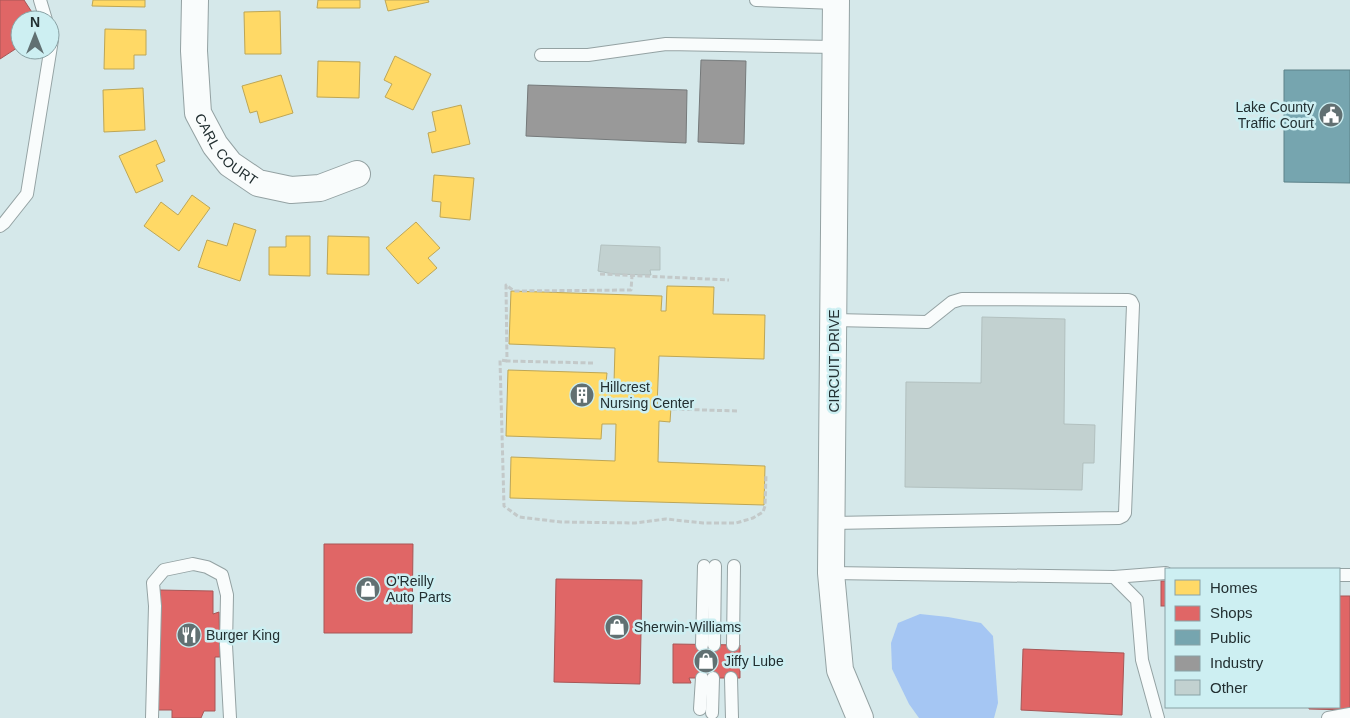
<svg xmlns="http://www.w3.org/2000/svg" width="1350" height="718" font-family="Arial,sans-serif">
<style>
.water{fill:#a5c6f3}
.homes{fill:#ffd966;stroke:#bda656}
.shops{fill:#e06666;stroke:#a75656}
.public{fill:#76a5af;stroke:#5d8289}
.industry{fill:#999;stroke:#75797a}
.building{fill:#c2d1d0;stroke:#b2c0bf}
.lines{fill:none;stroke-linecap:round;stroke-linejoin:round}
.lane-casing{stroke:#94a2a3;stroke-width:14}
.street-casing{stroke:#94a2a3;stroke-width:28}
.path{stroke:#c3c9c9;stroke-width:3;stroke-dasharray:5 2.5;stroke-linecap:butt}
.lane{stroke:#f9fcfc;stroke-width:12}
.street{stroke:#f9fcfc;stroke-width:26}
.labels{text-anchor:middle;dominant-baseline:central;stroke-width:5;stroke-linejoin:round;paint-order:stroke}
.poi-label{font-size:14px;fill:#222f31;stroke:#cdeff2;text-anchor:start}
.street-label{font-size:14px;fill:#222f31;stroke:#cdeff2}
</style>
<rect width="100%" height="100%" fill="#d5e8ea"/>
<!-- water -->
<polygon class="water" points="920,614 948,617 981,623 993,636 998,703 994,718 919,718 909,704 892,669 891,643 898,623"/>
<!-- homes -->
<g class="homes">
<polygon points="93,0 145,0 145,7 92,6"/>
<polygon points="318,0 360,0 360,8 317,8"/>
<polygon points="385,0 428,0 429,2 388,11"/>
<polygon points="280,11 281,54 245,54 244,12"/>
<polygon points="105,29 146,30 146,55 134,55 134,69 104,69"/>
<polygon points="395,56 431,74 413,110 385,97 392,84 384,80"/>
<polygon points="318,61 360,62 359,98 317,97"/>
<polygon points="281,75 293,113 260,123 257,111 250,113 242,86"/>
<polygon points="143,88 145,130 104,132 103,90"/>
<polygon points="461,105 470,144 432,153 428,133 436,131 432,112"/>
<polygon points="156,140 165,161 156,165 163,181 136,193 119,156"/>
<polygon points="434,175 474,178 470,220 440,217 441,202 432,201"/>
<polygon points="192,195 210,208 179,251 144,226 161,202 178,215"/>
<polygon points="416,222 440,248 428,258 437,268 418,284 386,248"/>
<polygon points="234,223 256,230 240,281 198,267 207,240 227,246"/>
<polygon points="286,236 310,236 310,276 269,275 269,247 286,247"/>
<polygon points="328,236 369,237 369,275 327,274"/>
<polygon points="667,286 714,287 713,314 765,315 764,359 659,356 657,407 671,407 670,422 659,421 658,462 765,466 764,505 510,498 511,457 615,461 616,424 602,424 601,439 506,436 508,370 607,373 606,383 614,383 615,348 509,344 511,291 662,296 661,311 666,311"/>
</g>
<!-- shops -->
<g class="shops">
<polygon points="0,0 24,0 37,20 20,20 20,46 0,59"/>
<polygon points="324,544 413,544 412,633 324,633"/>
<polygon points="556,579 642,580 640,684 554,682"/>
<rect x="1161" y="581" width="5" height="25"/>
<polygon points="159,590 213,591 213,614 219,612 220,657 215,657 215,711 204,711 201,718 172,718 172,710 158,710"/>
<polygon points="1339,596 1350,596 1350,710 1309,709 1309,707 1339,707"/>
<polygon points="673,644 740,645 740,678 689,678 691,683 673,683"/>
<polygon points="1023,649 1124,653 1122,715 1021,710"/>
</g>
<!-- public -->
<polygon class="public" points="1284,70 1350,70 1350,183 1284,182"/>
<!-- industry -->
<g class="industry">
<polygon points="701,60 746,61 744,144 698,142"/>
<polygon points="528,85 687,90 686,143 526,136"/>
</g>
<!-- building -->
<g class="building">
<polygon points="601,245 660,247 660,270 650,270 651,275 613,274 598,271"/>
<polygon points="982,317 1065,319 1064,424 1095,425 1094,463 1083,463 1082,490 905,487 906,382 981,383"/>
</g>
<g class="lines">
<defs>
<g id="lane">
<polyline points="40,0 46,20"/>
<polyline points="756,0 836,3"/>
<polyline points="541,55 588,55 666,44 835,47"/>
<polyline points="0,226 4,223 27,194 52,40 50,34"/>
<polyline points="832,523 1119,518 1123,516 1125,513 1133,305 1131,301 1128,300 962,299 952,302 927,322 834,320"/>
<polyline points="831,573 1114,577 1137,600 1142,660 1158,718"/>
<polyline points="1339,575 1350,575"/>
<polyline points="1114,577 1166,573"/>
<polyline points="702,645 704,566"/>
<polyline points="714,645 715,566"/>
<polyline points="733,645 734,566"/>
<polyline points="731,678 732,718"/>
<polyline points="700,709 702,678"/>
<polyline points="712,713 713,678"/>
<polyline points="152,718 155,606 153,583 164,570 193,564 207,567 222,575 227,595 226,645 230,718"/>
<polyline points="1328,718 1350,714"/>
</g>
<g id="street">
<path id="s1" d="M195,0L194,51L198,113L215,145L230,164L258,183L291,190L320,188L357,174"/>
<polyline points="836,0 831,573 840,670 860,718"/>
</g>
</defs>
<!-- lane casing -->
<use href="#lane" class="lane-casing"/>
<!-- street casing -->
<use href="#street" class="street-casing"/>
<!-- path -->
<g class="path">
<polyline points="600,274 729,280"/>
<polyline points="507,361 500,360 504,506 519,517 561,522 635,523 666,519 703,523 736,523 753,518 763,512 765,506 766,475"/>
<polyline points="593,363 507,361 506,285 514,291 631,290 632,276"/>
<polyline points="672,409 737,411"/>
</g>
<!-- lane -->
<use href="#lane" class="lane"/>
<!-- street -->
<use href="#street" class="street"/>
</g>
<!-- icons -->
<defs>
<symbol id="civic-disc" viewBox="-11 -11 22 22"><circle r="9.5" fill="#617072" stroke="#cdeff2"/><path d="M-.6-6.5H3V-4.5H.6V-3L4-1V1h2V6H-6V1h2V-1L-.6-3ZM-1.2 2.5V6h2.4V2.5Z" fill="#fff"/></symbol>
<symbol id="building-disc" viewBox="-11 -11 22 22"><circle r="9.5" fill="#617072" stroke="#cdeff2"/><path d="M-4-6H4V6H1V3H-1V6H-4ZM-2.5-4.3h1.7v1.8h-1.7ZM.8-4.3h1.7v1.8H.8ZM-2.5-1h1.7V.8h-1.7ZM.8-1h1.7V.8H.8Z" fill="#fff"/></symbol>
<symbol id="shop-disc" viewBox="-11 -11 22 22"><circle r="9.5" fill="#617072" stroke="#cdeff2"/><path d="M-5-2.5h2.3a2.7 3.5 0 0 1 5.4 0H5L5.5 6h-11ZM-1.5-2.5h3a1.5 2.3 0 0 0-3 0Z" fill="#fff"/></symbol>
<symbol id="restaurant-disc" viewBox="-11 -11 22 22"><circle r="9.5" fill="#617072" stroke="#cdeff2"/><path d="M-5-6h1v4h1v-4h1v4h1v-4h1v5L-1.5 .5V6h-2V.5L-5-1ZM5-6V6H3V1.5H1.5Q1.5-4 5-6Z" fill="#fff"/></symbol>
</defs>
<g fill-rule="evenodd">
<use href="#civic-disc" x="1317" y="101" width="28" height="28"/>
<use href="#building-disc" x="568" y="381" width="28" height="28"/>
<use href="#shop-disc" x="354" y="575" width="28" height="28"/>
<use href="#shop-disc" x="603" y="613" width="28" height="28"/>
<use href="#restaurant-disc" x="175" y="621" width="28" height="28"/>
<use href="#shop-disc" x="692" y="647" width="28" height="28"/>
</g>
<g class="labels">
<!-- poi labels -->
<g class="poi-label">
<text x="1314" y="107" text-anchor="end">Lake County<tspan x="1314" dy="16">Traffic Court</tspan></text>
<text x="600" y="387">Hillcrest<tspan x="600" dy="16">Nursing Center</tspan></text>
<text x="386" y="581">O'Reilly<tspan x="386" dy="16">Auto Parts</tspan></text>
<text x="634" y="627">Sherwin-Williams</text>
<text x="206" y="635">Burger King</text>
<text x="724" y="661">Jiffy Lube</text>
</g>
<!-- street labels -->
<g class="street-label">
<text stroke="none"><textPath href="#s1" startOffset="160">CARL COURT</textPath></text>
<text transform="translate(834 361) rotate(-90)">CIRCUIT DRIVE</text>
</g>
</g>
<!-- legend -->
<rect x="1165" y="568" width="175" height="140" fill="#cdeff2" stroke="#89a2a5"/>
<rect x="1175" y="580" width="25" height="15" fill="#ffd966" stroke="#89a2a5"/>
<text x="1210" y="593" font-size="15" fill="#222f31">Homes</text>
<rect x="1175" y="606" width="25" height="15" fill="#e06666" stroke="#89a2a5"/>
<text x="1210" y="618" font-size="15" fill="#222f31">Shops</text>
<rect x="1175" y="630" width="25" height="15" fill="#76a5af" stroke="#89a2a5"/>
<text x="1210" y="643" font-size="15" fill="#222f31">Public</text>
<rect x="1175" y="656" width="25" height="15" fill="#999999" stroke="#89a2a5"/>
<text x="1210" y="668" font-size="15" fill="#222f31">Industry</text>
<rect x="1175" y="680" width="25" height="15" fill="#c2d1d0" stroke="#89a2a5"/>
<text x="1210" y="693" font-size="15" fill="#222f31">Other</text>
<!-- north arrow -->
<g transform="translate(35 35)"><circle r="24" fill="#cdeff2" stroke="#89a2a5"/>
<path d="M0-4L9 19L0 12L-9 19Z" fill="#617072"/>
<text y="-8" font-size="14" font-weight="bold" text-anchor="middle" fill="#222f31">N</text>
</g>
</svg>
